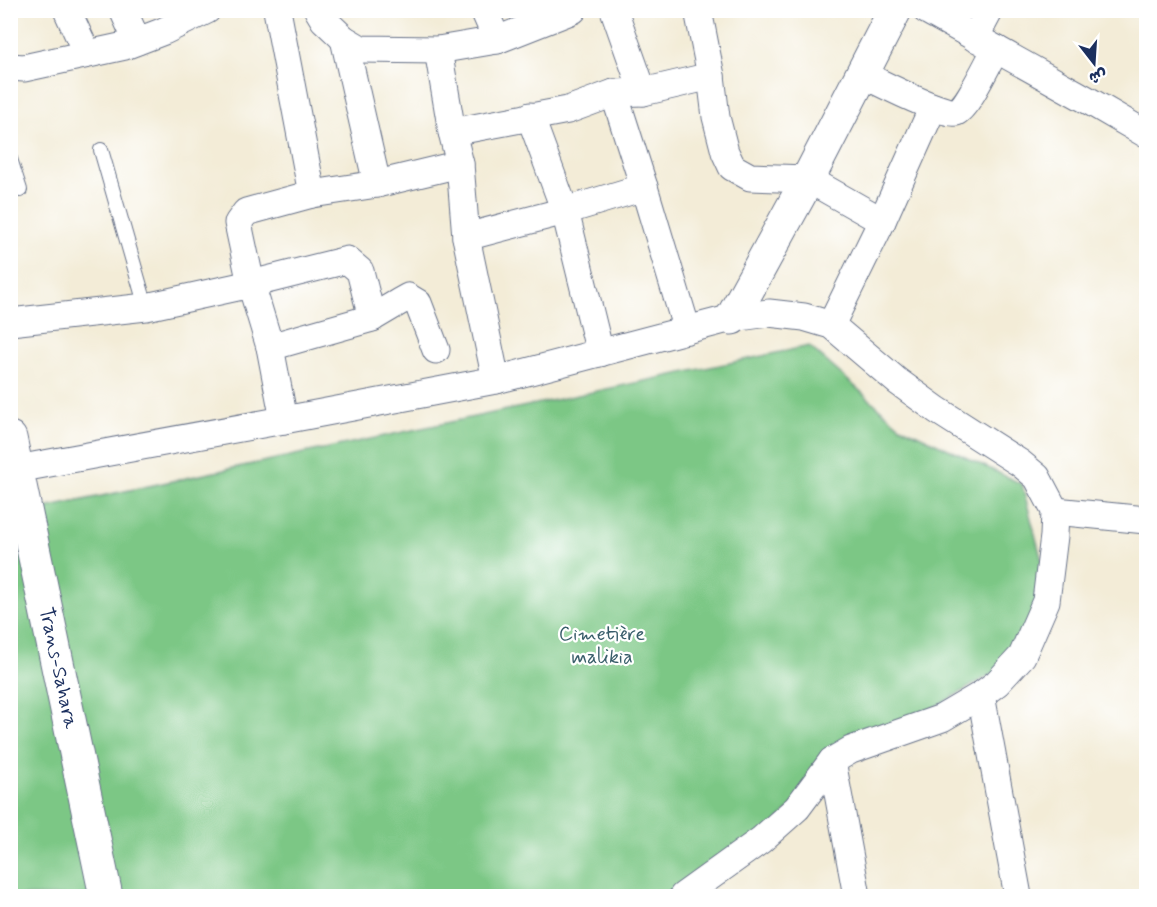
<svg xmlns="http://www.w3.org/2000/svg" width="1157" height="907" font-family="Mynerve,'Playpen Sans Arabic',sans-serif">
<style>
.green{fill:#7cc785;stroke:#4c7b72;stroke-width:1.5}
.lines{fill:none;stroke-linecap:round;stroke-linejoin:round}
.lane-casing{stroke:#677188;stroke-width:16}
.street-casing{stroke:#677188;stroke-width:29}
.secondary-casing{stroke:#677188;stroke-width:35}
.primary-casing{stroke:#677188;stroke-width:35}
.lane{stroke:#fff;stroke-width:14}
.street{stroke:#fff;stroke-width:27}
.secondary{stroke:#fff;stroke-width:33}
.primary{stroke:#fff;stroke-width:33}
.labels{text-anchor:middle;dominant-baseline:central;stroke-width:4.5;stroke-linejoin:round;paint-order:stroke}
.park-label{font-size:20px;fill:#385d6a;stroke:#fff}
.street-label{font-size:20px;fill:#1b2f5e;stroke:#fff}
</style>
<rect width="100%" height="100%" fill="#fff"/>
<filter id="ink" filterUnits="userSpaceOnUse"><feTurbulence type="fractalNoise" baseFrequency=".0167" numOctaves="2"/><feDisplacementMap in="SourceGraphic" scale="12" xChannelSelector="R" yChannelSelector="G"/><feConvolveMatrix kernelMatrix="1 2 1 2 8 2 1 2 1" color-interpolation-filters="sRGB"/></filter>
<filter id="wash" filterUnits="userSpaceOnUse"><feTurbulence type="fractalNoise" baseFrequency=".008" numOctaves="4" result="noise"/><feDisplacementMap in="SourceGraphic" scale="24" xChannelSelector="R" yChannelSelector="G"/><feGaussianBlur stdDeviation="1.35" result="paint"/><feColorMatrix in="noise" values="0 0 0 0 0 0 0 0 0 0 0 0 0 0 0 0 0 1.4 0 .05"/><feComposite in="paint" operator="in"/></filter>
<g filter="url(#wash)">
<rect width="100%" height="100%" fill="#f3ecd7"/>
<!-- green -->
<polygon class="green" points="809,346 900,426 1022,484 1042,561 1032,651 833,766 701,896 11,896 10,442 26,512"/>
</g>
<g filter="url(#ink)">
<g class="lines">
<defs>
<g id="lane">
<polyline points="101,150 146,307"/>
<polyline points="10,159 20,190"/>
</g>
<g id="street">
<polyline points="67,10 87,54"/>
<polyline points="123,10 137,41"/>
<polyline points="277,10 312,194"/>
<polyline points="318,10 324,20 344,39 361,49 438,50 497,40 573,10"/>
<polyline points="484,10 497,40"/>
<polyline points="614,10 643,92"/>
<polyline points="698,10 711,76 716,117 725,152 732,167 750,177 808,179 882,221"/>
<polyline points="926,10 1091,102 1146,134"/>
<polyline points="975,38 990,10"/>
<polyline points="344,39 377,184"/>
<polyline points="438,50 452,132 460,164 466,237 496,380"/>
<polyline points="10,67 24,68 125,46 164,31 207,10"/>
<path d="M862,74C876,81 945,116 956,112C967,108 989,61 996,49"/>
<polyline points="614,93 644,187 687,330"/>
<polyline points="530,116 565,211 600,353"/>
<polyline points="452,132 568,110 614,93 643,92 711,76"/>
<polyline points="466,237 565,211 644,187"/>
<polyline points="10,322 146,307 251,284 347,260 360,271 372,318"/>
<polyline points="831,325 882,221 933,107"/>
<polyline points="270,347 372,318 399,302 408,297 418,303 436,350"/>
<polyline points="284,420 270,347 251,284 238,223 246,212 312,194 377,184 460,164"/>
<polyline points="17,469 284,420 496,380 732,318 769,313 804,317 831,325 897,381 937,410 1020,463 1037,477 1055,511 1054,536 1046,601 1022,656 997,683 981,695 942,718 851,750 832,761 797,808 761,840 683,896"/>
<polyline points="1055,511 1146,520"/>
<polyline points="981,695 1018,896"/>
<polyline points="832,761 857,896"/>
</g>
<polyline id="secondary" points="732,318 808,179 895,10"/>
<polyline id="primary" points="10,438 106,896"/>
</defs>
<!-- lane casing -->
<use href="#lane" class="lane-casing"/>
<!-- street casing -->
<use href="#street" class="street-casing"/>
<!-- secondary casing -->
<use href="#secondary" class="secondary-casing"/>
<!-- primary casing -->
<use href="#primary" class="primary-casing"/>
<!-- lane -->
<use href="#lane" class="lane"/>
<!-- street -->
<use href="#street" class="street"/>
<!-- secondary -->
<use href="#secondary" class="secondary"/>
<!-- primary -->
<use href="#primary" class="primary"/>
</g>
</g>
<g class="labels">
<!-- park labels -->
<g class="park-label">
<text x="602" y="634">Cimetière<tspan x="602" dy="23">malikia</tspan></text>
</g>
<!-- street labels -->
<g class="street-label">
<text transform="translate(58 668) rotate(78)">Trans-Sahara</text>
</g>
</g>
<!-- margin -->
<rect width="1157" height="907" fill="none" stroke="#fff" stroke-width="36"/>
<!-- north arrow -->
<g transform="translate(1094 63) rotate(163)" stroke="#ffffff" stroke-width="4.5" paint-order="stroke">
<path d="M0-4.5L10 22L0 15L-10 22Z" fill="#1b2f5e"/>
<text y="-9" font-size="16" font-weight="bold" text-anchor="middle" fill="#1b2f5e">ش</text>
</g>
</svg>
